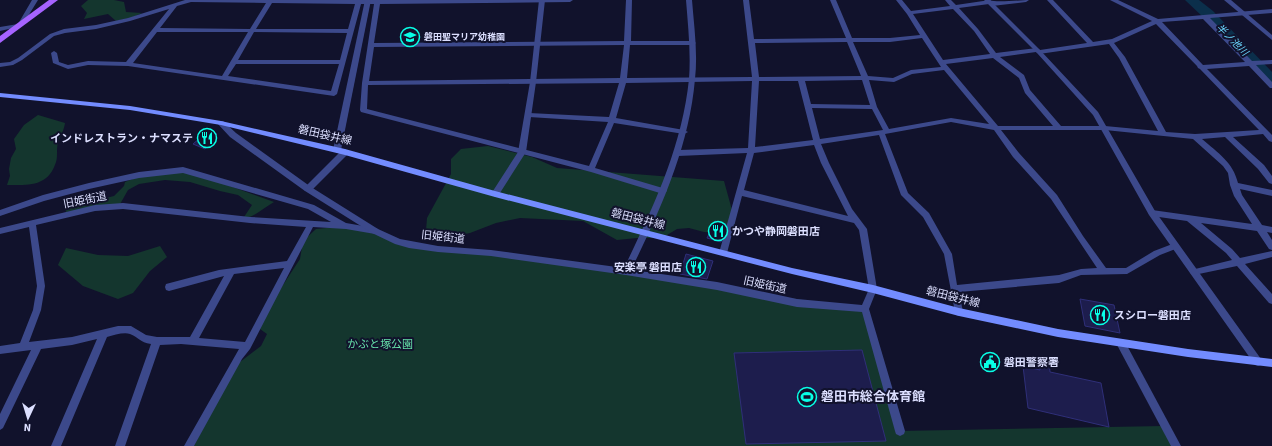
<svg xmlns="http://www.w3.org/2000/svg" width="1272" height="446" font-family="'Source Sans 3','Noto Sans JP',sans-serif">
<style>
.green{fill:#14362e}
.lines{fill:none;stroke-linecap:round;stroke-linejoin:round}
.river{fill:#0b2f4b;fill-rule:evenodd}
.building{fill:#1d1d4d;stroke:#2f2f79}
.minor{fill:#3c498b;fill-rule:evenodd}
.tertiary{fill:#3c498b;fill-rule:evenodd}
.secondary{fill:#738cff;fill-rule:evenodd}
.primary{fill:#a663ff;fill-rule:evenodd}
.labels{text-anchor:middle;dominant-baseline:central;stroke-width:4;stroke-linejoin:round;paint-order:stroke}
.far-poi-label{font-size:9px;font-weight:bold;fill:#dcdfff;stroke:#11122c;text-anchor:start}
.far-water-label{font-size:10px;font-style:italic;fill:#6ad8ff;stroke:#11122c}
.street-label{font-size:11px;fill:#dcdfff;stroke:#11122c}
.poi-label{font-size:11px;font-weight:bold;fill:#dcdfff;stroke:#11122c;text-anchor:start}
.park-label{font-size:11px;fill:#66e1aa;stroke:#11122c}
.near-poi-label{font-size:13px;font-weight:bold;fill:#dcdfff;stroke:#11122c;text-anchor:start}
</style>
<rect width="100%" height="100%" fill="#11122c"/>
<!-- green -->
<g class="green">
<polygon points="88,0 114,0 124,2 126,12 142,13 133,17 116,21 108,14 84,19 87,13 81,6"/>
<path d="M38,115L65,123C64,131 60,136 58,143C56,149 58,156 56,162C48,187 29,185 7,185L10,176L9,169L11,158L16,149L14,139L24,125Z"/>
<polygon points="488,146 532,157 557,168 724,181 735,221 734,234 704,232 689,228 677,229 662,238 637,238 617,240 583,221 520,218 496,223 470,233 441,239 426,231 427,218 451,174 451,159 461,149"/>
<path d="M179,171L194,173L274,202C262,209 256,216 242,220L252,205L238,195L220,191L190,182L165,180L139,184L128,190L119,206L66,212L65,208L114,196L124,186L125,182L146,174Z"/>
<polygon points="346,226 393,239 403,244 600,268 727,289 865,309 900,431 1163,426 1174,446 194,446 236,365 261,346 267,334 260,329 264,314 300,259 303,241 316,229"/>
<polygon points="160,246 167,257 150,271 133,293 118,299 83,286 58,265 66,248 98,255 128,256"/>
</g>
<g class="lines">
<!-- river -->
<polygon class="river" points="1185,0 1199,0 1213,11 1272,72 1272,85 1267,83 1203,17"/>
</g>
<!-- building -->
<g class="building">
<polygon points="208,131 217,134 209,141 213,142 205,149 193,144"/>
<polygon points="715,221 726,224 721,242 707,238"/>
<polygon points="686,254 713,261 707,279 680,274"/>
<polygon points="1080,299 1114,305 1120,333 1085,326"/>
<polygon points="862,350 886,441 746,444 734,353"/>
<polygon points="1039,358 1049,360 1050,372 1101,383 1109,427 1028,408 1023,366 1040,370"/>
</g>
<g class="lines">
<!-- minor -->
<g class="minor">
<polygon points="32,0 38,0 22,26 0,31 0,27 18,24"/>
<path d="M185,0H573L570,2L380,4L374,43L624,41L626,0H632L631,41H693L696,43L693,45H630L627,78L752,77L743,0H749L754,39L846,38L830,0H836L852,38H890L920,35L907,14L896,0H902L911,11L950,6L945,0H951L956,5L990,0C995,3 1020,0 1029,0L1026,2L992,6L989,4L959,8L978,29L996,53L1037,48L1040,50L1087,43L1047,0H1053L1093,42L1112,39L1152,21L1110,0H1118L1158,19L1272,9V13L1210,18L1252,61L1272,60V64L1256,65L1272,82V88H1270L1249,66L1207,69L1272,135V142L1269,141L1263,134L1233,137L1264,165L1272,176V184L1269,183L1258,169L1225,137L1202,139C1218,153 1233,162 1238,183L1272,190V196L1240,189L1242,195L1262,225L1272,227V233L1267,232L1272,240V250L1269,249L1257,231L1201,223L1232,249L1240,258L1272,251V257L1245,264L1272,294V304L1269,303L1237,266L1194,275L1191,274L1190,272L1191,270L1232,260L1226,253L1187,221L1152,216L1148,213L1152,210L1252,224L1234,196L1230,185L1228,173L1223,166L1193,139L1105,130H1001L1019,153L1057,195L1083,236L1106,268H1126L1154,251L1175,243L1178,244L1179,246L1178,248L1160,255L1127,274L1081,275L1059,283L959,292L963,312L962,315L959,316L956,315L955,312L944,254L923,217L901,195L879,135L821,144L829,163L852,209L867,229L877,289L869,309L905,431L904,434L900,436L896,434L895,431L862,312L797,307L717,290L626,275L623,274L622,272L623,270L626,269L717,282L797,299L862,305L869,289L859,230L854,223L742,196L727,253L726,255H720L719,253L747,153L678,156L674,153L678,150L748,148L752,81L626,83L616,118L684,130L688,132L684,134L614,123L595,168L666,189L667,191L663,194L591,172L361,112L360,110L362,83L374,4H361L337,94L334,96L128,66L88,65L68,69L53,63L51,53L54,51L57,53L59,62L68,65L88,61L126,62L169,9L130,21L96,29L65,33L54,36L22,60L13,65L0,67V63L10,62L18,58L50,34L64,29L96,25L128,18ZM191,2L266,3L250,29L160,28L177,6ZM272,3L355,4L348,29H256ZM953,9L974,31L990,54L943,60L913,14ZM1203,19L1245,62L1203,65L1162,22ZM1156,24L1197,66L1198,68L1200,69L1259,130L1195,134L1166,132L1125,57L1114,43ZM157,32H248L222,76L133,63ZM254,32L347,33L340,60H238ZM922,38L941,67L911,70L893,78L868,76L853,42H890ZM847,42L861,76L759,77L755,43ZM1109,44L1119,58L1158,131L1105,126H1061L1030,90L1024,75L1000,57L1036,52L1039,54ZM624,45L620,78L369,81L374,47ZM993,58L1019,78L1025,93L1053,126H998L946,64ZM236,64H339L331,91L228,76ZM944,70L989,124L951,118L889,129L877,107L869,80L894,82L912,74ZM862,80L870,105L811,104L805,81ZM759,81H798L813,140L755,147ZM619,83L609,117L529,113L526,115L529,117L608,122L589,166L367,109L368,85ZM812,108L872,109L883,130L820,139ZM951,122L994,130L1013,157L1051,199L1097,268L1081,269L1059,275L957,285L952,254L929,213L908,193L885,134ZM814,145L821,163L848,216L744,190L754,153Z"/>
<polygon points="345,149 349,152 348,154 311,191 305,191 304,189 305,187 342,150"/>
<path d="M183,167L314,205L346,223L375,228L378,229L379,231L378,233L375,234L346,229L313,227L250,349L242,359L194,446H184L239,349L181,344L160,345L125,446H115L151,344C139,342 140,338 130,334C124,332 114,335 107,337L61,446H51L97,339L72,345L41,349L3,428L0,430V414L31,350L0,354V346L20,343L33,310L37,286L29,227L0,234V228L95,205L123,203L250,217L331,222L308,209L183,173L139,178L89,189L44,201L0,216V210L43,195L89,183L139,172ZM123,209L250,223L306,227L287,261L219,270L166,284L165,287L166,290L169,291L224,276L190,337H157L146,335L131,326H118L72,337L29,342L41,310L45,286L36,225L95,211ZM284,268L245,342L199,338L234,274Z"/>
</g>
<!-- tertiary -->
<g class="tertiary">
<polygon points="365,0 371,0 341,150 337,153 333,150"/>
<polygon points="539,0 545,0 536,82 526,152 498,196 495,197 491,194 518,152 530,82"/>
<path d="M686,0H692C694,26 698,53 695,79C689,148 660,211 630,272L629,274L626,275L491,256L438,252L409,248L395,244L372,233L305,191L230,137L217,123L221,121H223L236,133L311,187L378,229L400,239L438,246L491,250L624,268C653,208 682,147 689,79C691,53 688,26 686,0Z"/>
<polygon points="984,0 990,0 1041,51 1098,112 1155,211 1261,359 1263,362 1261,365 1258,366 1255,365 1149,215 1093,115 1037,53"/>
<polygon points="1224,0 1231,0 1272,35 1272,40"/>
<polygon points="1121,339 1124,340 1181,446 1171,446 1116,343 1118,340"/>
</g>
<!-- secondary -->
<polygon class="secondary" points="0,93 130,106 221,121 345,149 495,191 792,268 873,285 959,308 1058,329 1188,349 1272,359 1272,367 1188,357 1058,337 959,316 873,293 792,274 495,197 345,155 221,125 130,110 0,97"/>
<!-- primary -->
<polygon class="primary" points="49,0 58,0 0,43 0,36"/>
</g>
<!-- icons -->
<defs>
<symbol id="school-ring" viewBox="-11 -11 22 22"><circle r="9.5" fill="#11122c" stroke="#08ffe6" stroke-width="1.5"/><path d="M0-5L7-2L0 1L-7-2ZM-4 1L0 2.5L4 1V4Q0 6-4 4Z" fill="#08ffe6"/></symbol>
<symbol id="restaurant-ring" viewBox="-11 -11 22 22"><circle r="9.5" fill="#11122c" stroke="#08ffe6" stroke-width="1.5"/><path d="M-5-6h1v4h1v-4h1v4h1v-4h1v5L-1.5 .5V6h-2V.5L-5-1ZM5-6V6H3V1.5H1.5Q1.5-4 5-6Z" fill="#08ffe6"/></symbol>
<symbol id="civic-ring" viewBox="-11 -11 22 22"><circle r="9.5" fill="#11122c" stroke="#08ffe6" stroke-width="1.5"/><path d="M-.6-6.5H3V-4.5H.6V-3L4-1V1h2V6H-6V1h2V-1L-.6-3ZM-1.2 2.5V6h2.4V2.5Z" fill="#08ffe6"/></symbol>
<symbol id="stadium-ring" viewBox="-11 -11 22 22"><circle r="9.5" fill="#11122c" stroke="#08ffe6" stroke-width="1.5"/><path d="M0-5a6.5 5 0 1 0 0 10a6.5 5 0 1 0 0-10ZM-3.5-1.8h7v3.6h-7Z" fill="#08ffe6"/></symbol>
</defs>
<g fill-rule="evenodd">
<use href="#school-ring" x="399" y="26" width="22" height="22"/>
<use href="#restaurant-ring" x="196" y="127" width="22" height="22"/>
<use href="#restaurant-ring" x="707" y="220" width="22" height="22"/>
<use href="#restaurant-ring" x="685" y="256" width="22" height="22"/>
<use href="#restaurant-ring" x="1089" y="304" width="22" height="22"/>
<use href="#civic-ring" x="979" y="351" width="22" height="22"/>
<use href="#stadium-ring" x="796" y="386" width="22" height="22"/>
</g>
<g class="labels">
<!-- far-poi labels -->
<g class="far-poi-label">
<text x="424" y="37">磐田聖マリア幼稚園</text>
</g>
<!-- far-water labels -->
<g class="far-water-label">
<text transform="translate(1232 40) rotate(45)">半ノ池川</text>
</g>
<!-- street labels -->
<g class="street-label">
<text transform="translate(325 135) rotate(13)">磐田袋井線</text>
<text transform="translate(85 200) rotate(-11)">旧姫街道</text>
<text transform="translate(638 219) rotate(14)">磐田袋井線</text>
<text transform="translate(443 237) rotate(6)">旧姫街道</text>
<text transform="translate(765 285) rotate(12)">旧姫街道</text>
<text transform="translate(953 297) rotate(14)">磐田袋井線</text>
</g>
<!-- poi labels -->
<g class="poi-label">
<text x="193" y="138" text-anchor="end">インドレストラン・ナマステ</text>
<text x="732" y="231">かつや静岡磐田店</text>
<text x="682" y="267" text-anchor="end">安楽亭 磐田店</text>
<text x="1114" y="315">スシロー磐田店</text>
<text x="1004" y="362">磐田警察署</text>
</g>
<!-- park labels -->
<g class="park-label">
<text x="380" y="344">かぶと塚公園</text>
</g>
<!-- near-poi labels -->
<g class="near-poi-label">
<text x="821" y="397">磐田市総合体育館</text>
</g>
</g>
<!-- north arrow -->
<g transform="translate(28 418) rotate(184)" stroke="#11122c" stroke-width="3" paint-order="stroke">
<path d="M0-3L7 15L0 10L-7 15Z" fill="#dcdfff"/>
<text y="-6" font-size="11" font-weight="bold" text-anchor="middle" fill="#dcdfff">N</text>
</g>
</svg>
